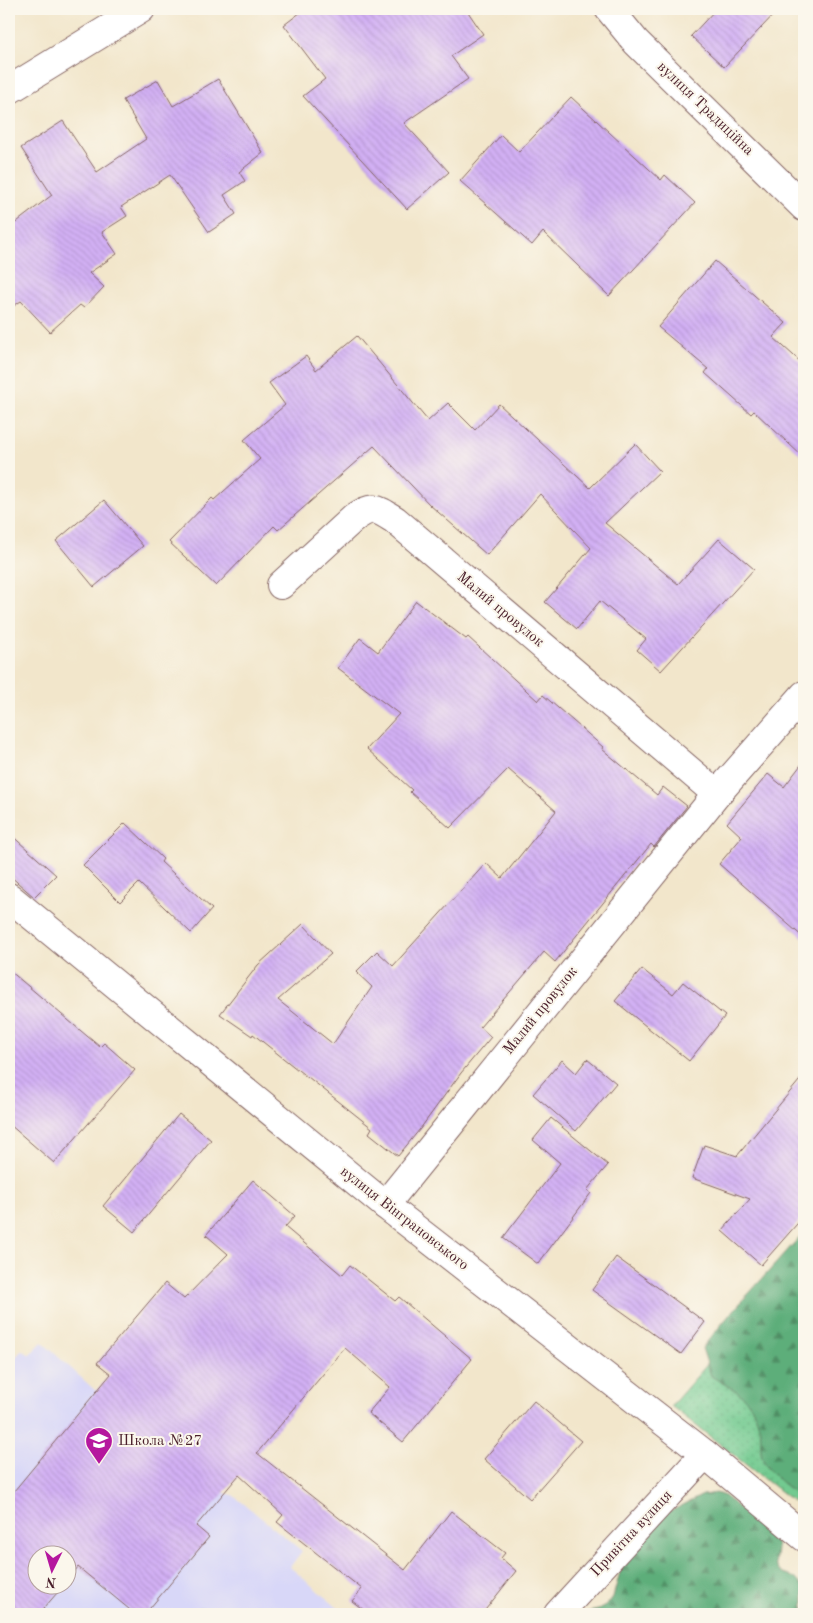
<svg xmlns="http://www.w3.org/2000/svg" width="813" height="1623" font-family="'Old Standard TT',serif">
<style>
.built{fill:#d8d7f8;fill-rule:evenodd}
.grass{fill:url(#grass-dots);stroke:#5e745e}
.forest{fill:url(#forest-firs);stroke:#546652}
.building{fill:url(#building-back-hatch)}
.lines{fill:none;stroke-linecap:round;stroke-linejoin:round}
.minor-casing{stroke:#856563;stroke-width:30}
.minor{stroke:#fff;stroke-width:28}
.labels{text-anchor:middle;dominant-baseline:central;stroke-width:4;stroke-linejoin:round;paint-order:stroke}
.street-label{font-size:15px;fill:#4a1f2b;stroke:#fbf7ec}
.poi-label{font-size:15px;fill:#4a1f2b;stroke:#fbf7ec;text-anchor:start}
</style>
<defs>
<pattern id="grass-dots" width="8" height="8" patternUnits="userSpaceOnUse" patternTransform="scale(1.25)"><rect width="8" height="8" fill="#72ca90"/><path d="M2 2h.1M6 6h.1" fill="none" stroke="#64ad7c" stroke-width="1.8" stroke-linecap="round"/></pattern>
<pattern id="forest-firs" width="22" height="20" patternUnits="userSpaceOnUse" patternTransform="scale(1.25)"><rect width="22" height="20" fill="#5dae7a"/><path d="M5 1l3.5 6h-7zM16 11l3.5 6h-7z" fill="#4f8d64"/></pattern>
<pattern id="building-back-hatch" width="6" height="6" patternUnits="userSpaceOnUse" patternTransform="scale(1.25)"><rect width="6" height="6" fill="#d2b0f4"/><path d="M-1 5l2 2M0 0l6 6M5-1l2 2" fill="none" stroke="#b697d1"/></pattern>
</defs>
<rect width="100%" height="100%" fill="#fbf7ec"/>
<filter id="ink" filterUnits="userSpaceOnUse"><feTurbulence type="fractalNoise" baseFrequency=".02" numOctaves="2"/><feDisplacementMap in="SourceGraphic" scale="10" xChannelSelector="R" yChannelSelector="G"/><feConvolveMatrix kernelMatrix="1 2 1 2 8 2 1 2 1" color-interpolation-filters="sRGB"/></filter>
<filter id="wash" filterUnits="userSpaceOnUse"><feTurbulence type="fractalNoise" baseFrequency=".0096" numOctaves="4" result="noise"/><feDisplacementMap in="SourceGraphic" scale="20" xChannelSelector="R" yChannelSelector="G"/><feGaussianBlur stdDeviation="1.12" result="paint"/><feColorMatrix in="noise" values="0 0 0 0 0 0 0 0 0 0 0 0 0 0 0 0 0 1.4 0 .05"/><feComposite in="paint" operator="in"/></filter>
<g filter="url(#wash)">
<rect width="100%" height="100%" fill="#f2e6cb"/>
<!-- built -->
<path class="built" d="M42,1342L120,1413L220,1492L233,1495L302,1551L290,1567L345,1614H9V1365L22,1350L30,1355ZM38,1556H68V1586H38Z"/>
<!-- grass -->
<polygon class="grass" points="804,1253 804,1510 671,1406"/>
<!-- forest -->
<g class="forest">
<path d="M804,1232V1501C791,1489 771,1477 763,1460C759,1452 762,1439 760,1430C752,1395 738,1393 711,1376L702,1348L725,1320Z"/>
<path d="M716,1493L725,1496L775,1540C780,1552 773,1557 777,1567C781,1577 790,1574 796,1579C799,1582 802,1586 804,1589V1614H579L598,1610L607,1605L613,1597L623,1561L667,1513L703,1495Z"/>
<polygon points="200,1608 218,1611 222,1614 173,1614"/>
</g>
<g id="blocks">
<!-- building -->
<g class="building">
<polygon points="305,9 466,9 483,34 451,56 468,79 404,123 449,172 407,209 303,96 325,79 284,25"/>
<polygon points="716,9 779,9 724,67 691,36"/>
<polygon points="218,79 263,153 239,172 245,181 224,195 236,214 209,232 170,175 121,207 127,216 102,232 117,254 89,273 104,287 84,308 80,305 50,332 21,301 9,309 9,228 52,195 21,148 63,121 97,172 146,139 123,100 158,80 173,106"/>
<polygon points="571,97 661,180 665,175 695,203 609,296 543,232 532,245 460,181 501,135 519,152"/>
<polygon points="715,261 786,323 773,337 804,365 804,458 754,411 751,414 705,373 708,369 658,327"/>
<polygon points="357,336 428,421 448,403 475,430 499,404 590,488 635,444 660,471 605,523 678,584 719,539 754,569 661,671 637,650 646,639 600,601 577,629 545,602 591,548 540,494 487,555 430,505 374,446 278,530 274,526 216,586 169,542 212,498 214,500 260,459 244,440 285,405 269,383 306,356 316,370"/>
<polygon points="104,500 143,546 94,587 56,541"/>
<polygon points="416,601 466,639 468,637 538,701 543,695 603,747 602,749 657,795 663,787 687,806 654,847 651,844 555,962 544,952 480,1027 491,1037 461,1073 420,1129 398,1156 369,1133 372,1128 308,1077 308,1078 253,1034 252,1036 220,1014 258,965 303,924 331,954 278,1000 333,1044 372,987 356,972 377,951 393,966 486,863 502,878 556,811 508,769 450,828 410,792 412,790 367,749 399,714 338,668 360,638 378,652"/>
<polygon points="804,761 804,938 719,864 742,837 727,823 768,774 784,787"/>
<polygon points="125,823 163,859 161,862 212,909 191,933 139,883 120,902 83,865"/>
<polygon points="9,833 56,875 34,897 9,875"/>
<polygon points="642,969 673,994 683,982 725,1016 689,1061 615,1001"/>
<polygon points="9,970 100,1047 104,1043 135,1070 54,1163 9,1124"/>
<polygon points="587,1059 616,1083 576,1131 533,1094 562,1060 576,1073"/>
<polygon points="804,1075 804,1216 761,1265 722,1231 750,1199 692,1178 704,1145 737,1156"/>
<polygon points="179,1114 211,1140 134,1232 103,1206"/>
<polygon points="551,1118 608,1165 587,1190 591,1193 538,1264 503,1238 560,1163 533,1140"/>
<polygon points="253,1180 295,1216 285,1227 342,1275 350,1265 395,1301 399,1297 472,1359 403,1442 368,1413 390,1387 345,1348 257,1453 405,1570 451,1511 505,1553 501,1558 516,1571 482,1614 369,1614 352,1601 362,1589 277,1522 283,1515 239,1475 196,1526 209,1537 145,1614 135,1614 78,1567 68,1580 68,1556 38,1556 38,1586 63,1586 39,1614 9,1614 9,1497 111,1374 97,1363 165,1283 184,1299 228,1254 206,1235"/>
<polygon points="616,1257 705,1322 681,1354 592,1290"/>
<polygon points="534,1401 581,1441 530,1499 484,1459"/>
</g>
</g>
</g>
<g filter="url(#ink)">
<use href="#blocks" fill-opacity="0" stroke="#856563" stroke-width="1"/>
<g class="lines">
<defs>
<g id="minor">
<polyline points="609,9 636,42 804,207"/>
<polyline points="9,90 141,9"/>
<path d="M281,585L354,518C373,505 376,508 395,520L717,794"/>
<polyline points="9,897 385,1205 705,1454 804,1537"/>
<polyline points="385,1205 717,794 804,695"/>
<polyline points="558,1614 705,1454"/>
</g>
</defs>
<!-- minor casing -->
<use href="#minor" class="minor-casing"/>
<!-- minor -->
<use href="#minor" class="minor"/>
</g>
</g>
<!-- icons -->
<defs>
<symbol id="school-pin" viewBox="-11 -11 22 30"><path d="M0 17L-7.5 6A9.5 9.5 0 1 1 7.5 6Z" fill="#b5179e" stroke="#fbf7ec"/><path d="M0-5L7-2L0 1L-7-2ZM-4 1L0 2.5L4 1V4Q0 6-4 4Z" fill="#fff"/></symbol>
</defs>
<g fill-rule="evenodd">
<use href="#school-pin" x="83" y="1425" width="32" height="43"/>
</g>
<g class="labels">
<!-- street labels -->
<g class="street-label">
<text transform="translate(705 109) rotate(44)">вулиця Традиційна</text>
<text transform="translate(500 610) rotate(40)">Малий провулок</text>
<text transform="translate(541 1011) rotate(-51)">Малий провулок</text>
<text transform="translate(404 1219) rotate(38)">вулиця Вінграновського</text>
<text transform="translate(632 1534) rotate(-47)">Привітна вулиця</text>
</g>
<!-- poi labels -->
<g class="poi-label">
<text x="118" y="1441">Школа №27</text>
</g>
</g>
<!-- margin -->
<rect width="813" height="1623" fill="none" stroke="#fbf7ec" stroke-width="30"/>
<!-- north arrow -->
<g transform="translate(52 1570) rotate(185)"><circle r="24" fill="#fbf7ec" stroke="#b4a19f"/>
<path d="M0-4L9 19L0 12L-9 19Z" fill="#b5179e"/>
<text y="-8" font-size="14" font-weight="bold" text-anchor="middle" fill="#4a1f2b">N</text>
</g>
</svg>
